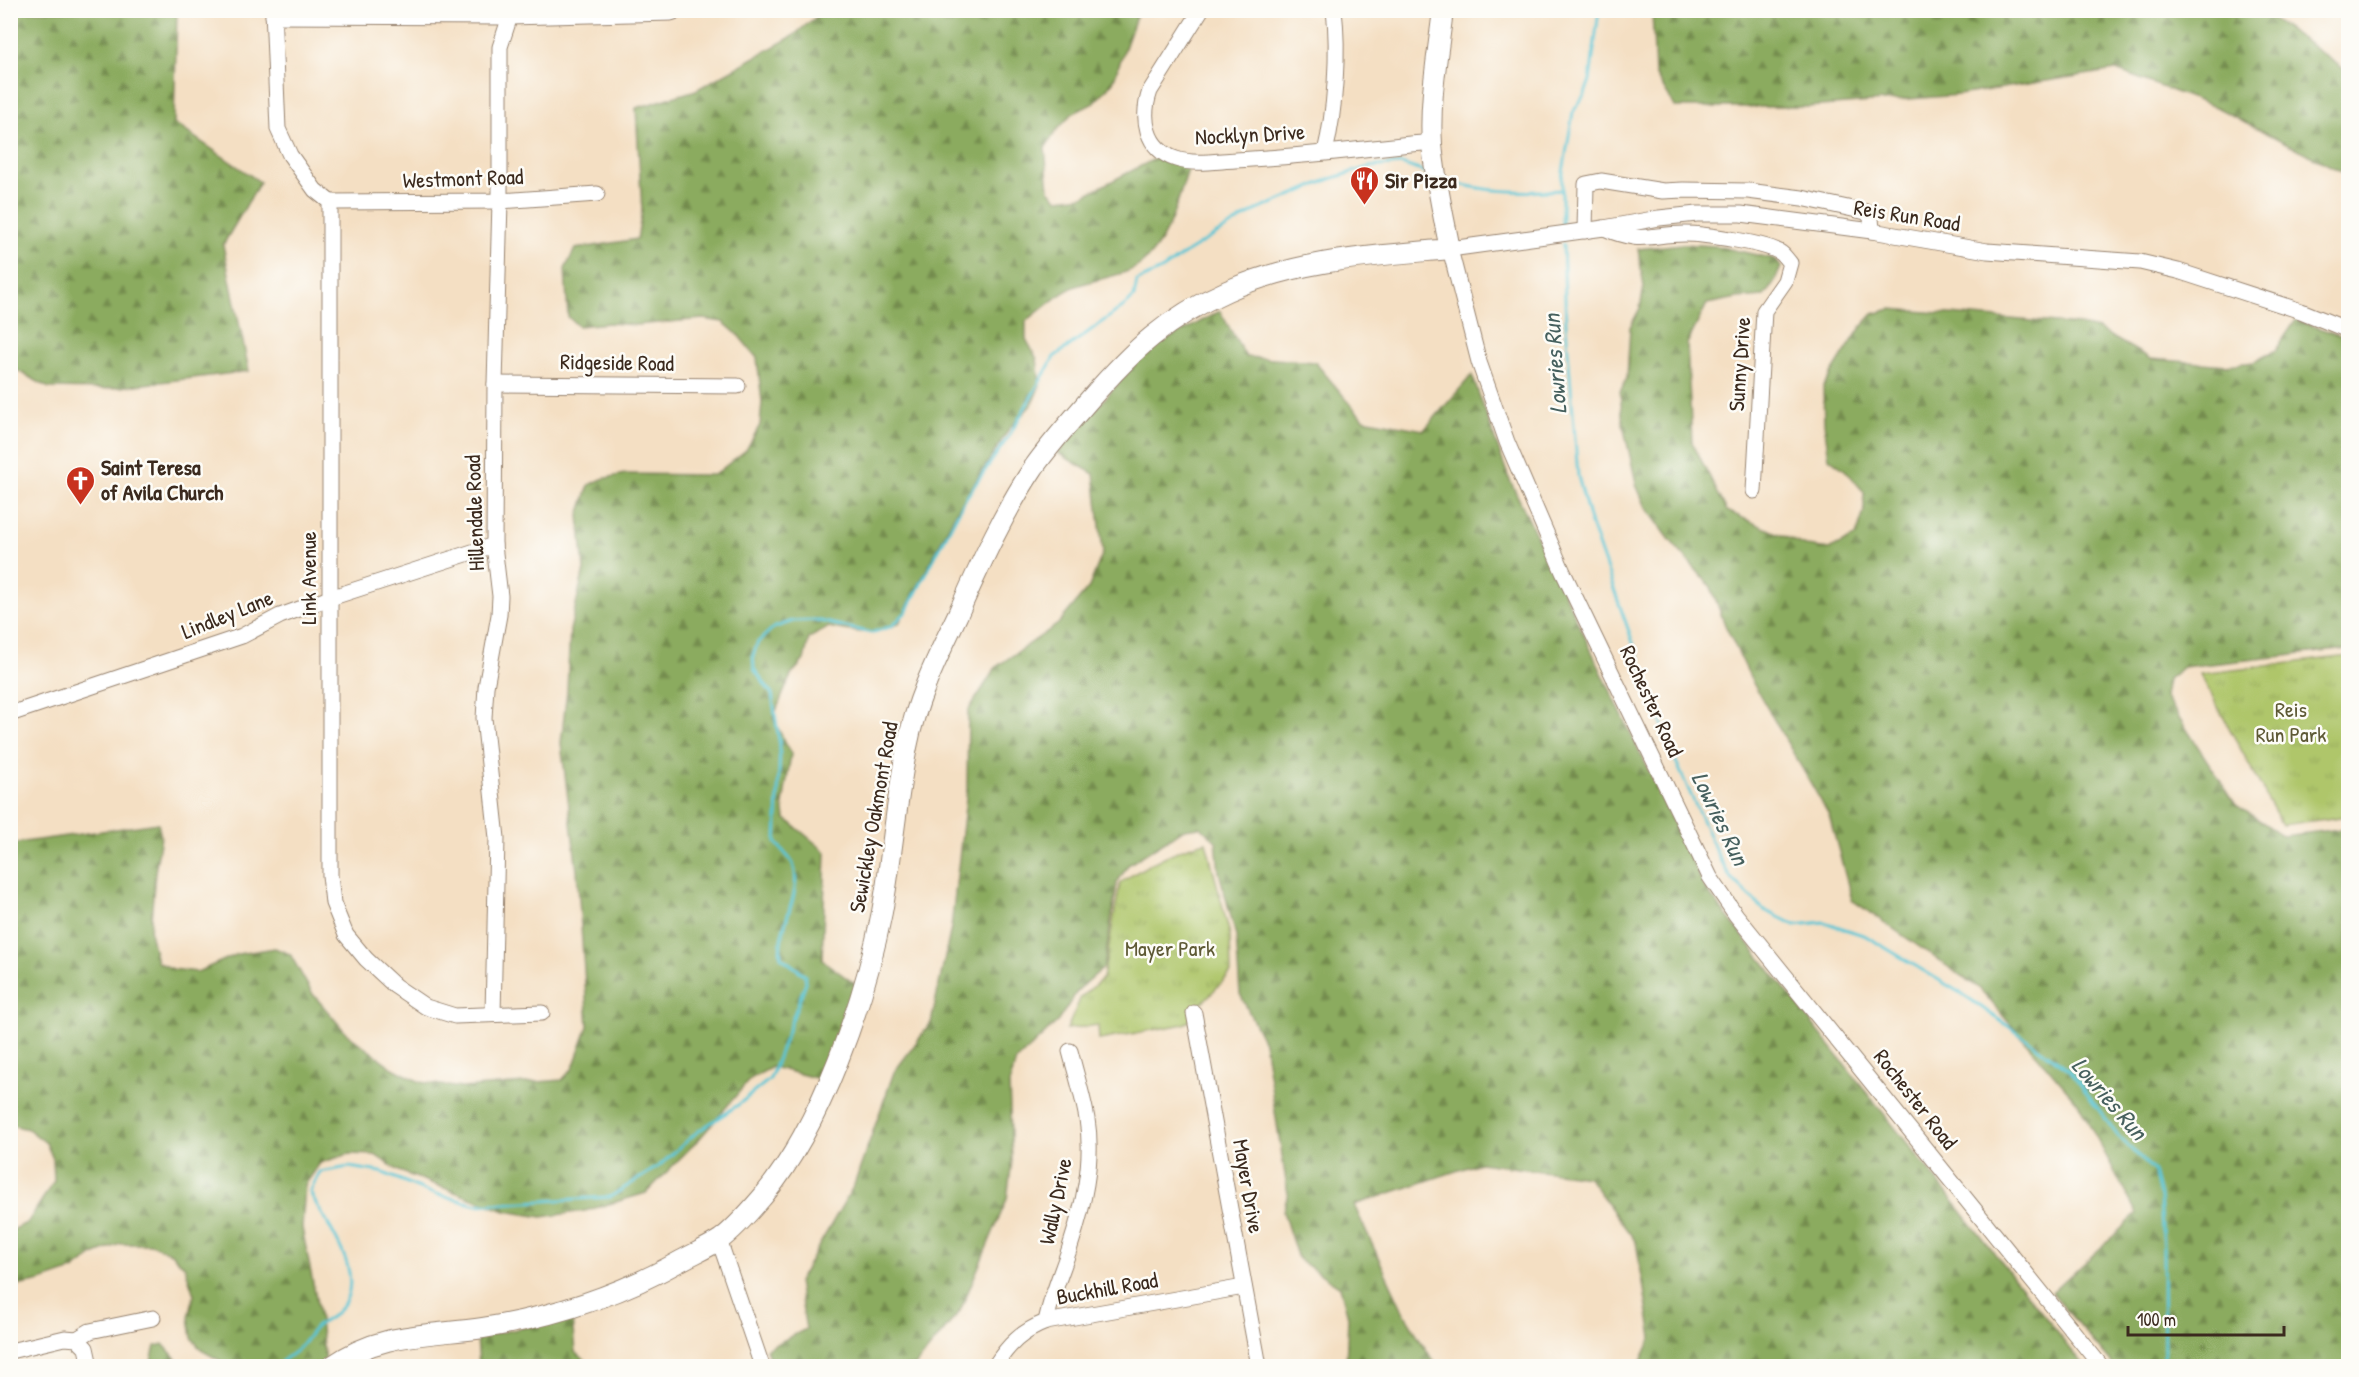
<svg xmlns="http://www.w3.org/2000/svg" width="2359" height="1377" font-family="'Patrick Hand',sans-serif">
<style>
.forest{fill:url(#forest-firs);stroke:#636a3e;stroke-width:1.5}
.park{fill:url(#park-tufts);stroke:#757844;stroke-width:1.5}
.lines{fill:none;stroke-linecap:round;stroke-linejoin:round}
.stream{stroke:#5ac5d4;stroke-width:3}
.minor-casing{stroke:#988470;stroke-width:17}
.major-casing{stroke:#988470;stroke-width:22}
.minor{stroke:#fff;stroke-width:15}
.major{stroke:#fff;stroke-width:20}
.labels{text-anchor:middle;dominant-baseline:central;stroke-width:5;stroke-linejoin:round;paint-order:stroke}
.street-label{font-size:22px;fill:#3b2a1e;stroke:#fdfcf7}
.poi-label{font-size:22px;font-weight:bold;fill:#3b2a1e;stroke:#fdfcf7;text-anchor:start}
.park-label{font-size:22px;fill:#5e5935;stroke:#fdfcf7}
.water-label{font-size:24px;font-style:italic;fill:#46605e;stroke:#fdfcf7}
</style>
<defs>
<pattern id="forest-firs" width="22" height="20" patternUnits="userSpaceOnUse" patternTransform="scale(1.5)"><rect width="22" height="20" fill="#8bab5f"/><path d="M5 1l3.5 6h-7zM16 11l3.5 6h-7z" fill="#738b4e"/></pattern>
<pattern id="park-tufts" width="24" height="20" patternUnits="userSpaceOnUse" patternTransform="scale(1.5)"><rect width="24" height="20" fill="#afc66b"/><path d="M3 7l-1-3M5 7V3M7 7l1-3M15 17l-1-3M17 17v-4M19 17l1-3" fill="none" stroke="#97aa5c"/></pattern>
</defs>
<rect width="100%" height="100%" fill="#fdfcf7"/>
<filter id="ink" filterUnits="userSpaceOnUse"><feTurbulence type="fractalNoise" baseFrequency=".0167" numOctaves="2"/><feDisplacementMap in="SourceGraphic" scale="12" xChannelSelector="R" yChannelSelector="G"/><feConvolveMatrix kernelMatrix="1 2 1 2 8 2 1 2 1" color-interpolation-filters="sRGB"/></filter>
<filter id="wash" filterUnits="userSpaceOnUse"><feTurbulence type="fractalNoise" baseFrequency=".008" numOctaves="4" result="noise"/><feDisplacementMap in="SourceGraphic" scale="24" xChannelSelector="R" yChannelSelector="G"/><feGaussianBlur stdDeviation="1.35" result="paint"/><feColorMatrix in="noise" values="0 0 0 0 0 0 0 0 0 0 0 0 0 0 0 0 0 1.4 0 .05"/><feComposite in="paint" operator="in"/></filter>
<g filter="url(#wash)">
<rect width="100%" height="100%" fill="#f4dfc3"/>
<!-- forest -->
<g class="forest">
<polygon points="10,11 177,11 174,123 260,182 223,245 249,371 104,389 49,388 11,367"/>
<path d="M823,11H1138L1113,82L1094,103L1072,114L1056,131L1045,148L1049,190L1058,199L1083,196L1164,154L1191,161C1178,196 1171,240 1141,264C1128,275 1096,279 1079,285C1059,292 1043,309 1026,321V339L1037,359L1040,385L1032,404L1009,429L956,512L899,623C875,636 855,633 829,627L809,638L804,660L791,675L773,718L791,754L783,804L785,818L826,852L822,960L862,989L828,1081L772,1067L750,1079L701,1137L646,1193L585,1211L542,1217L505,1211L399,1171L375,1155L349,1154L320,1163L305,1185L302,1228L319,1313L325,1361L318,1366H230L201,1350L192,1338L189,1317L194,1295L185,1267L171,1253L151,1244H120L93,1255L73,1270L41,1281L17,1286L11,1285V1231L28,1222L54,1181L53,1159L46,1143L28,1129L11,1125L10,844L158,823L161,837L155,872L150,932L157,962L173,969L197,972L238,954L275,948L290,954L312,993L347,1034L393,1068L420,1082L462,1088L562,1080L573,1068L588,1026L577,871L561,743L567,690L570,630L584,570L579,515L589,485L602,479L624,474L714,475L746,450L760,425L762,402L757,358L738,335L723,322L703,319L636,325L609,323L578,326L568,317L565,269L575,249L637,239L642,211L636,108L696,90L793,36Z"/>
<polygon points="1652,11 2262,11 2348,72 2348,175 2218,108 2116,70 1959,95 1808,107 1675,107 1655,74"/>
<polygon points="1682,244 1716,246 1775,259 1781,267 1774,283 1764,296 1737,298 1707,304 1687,344 1692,442 1727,511 1806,546 1831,549 1856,536 1864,512 1864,492 1846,471 1829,458 1824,423 1823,387 1861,327 1873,314 1891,309 2080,325 2098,329 2151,359 2227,365 2254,362 2276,350 2296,320 2348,338 2348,649 2183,667 2168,679 2165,696 2236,805 2283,836 2348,828 2348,1366 2114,1366 2052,1293 2137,1214 2078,1103 1980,989 1852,900 1829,815 1754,685 1725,625 1711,587 1670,540 1646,507 1637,487 1623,425 1620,392 1627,378 1630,327 1640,308 1644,287 1638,249"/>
<polygon points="1220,311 1246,357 1315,362 1363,419 1424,430 1472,375 1508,476 1704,887 2084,1366 1639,1366 1652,1337 1636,1242 1588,1177 1480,1163 1354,1205 1404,1313 1436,1366 1346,1366 1348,1317 1340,1287 1298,1259 1283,1212 1288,1194 1264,1042 1240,994 1236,936 1219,872 1216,841 1200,827 1184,829 1128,865 1117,883 1104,967 1078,990 1058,1021 1016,1061 1009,1084 1012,1161 1007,1199 960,1311 915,1366 772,1366 766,1349 806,1329 798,1282 854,1185 894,1072 931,1023 951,928 967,789 968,711 996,667 1058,624 1089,587 1103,552 1094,474 1058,453 1146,351"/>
<polygon points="572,1318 575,1352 592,1366 479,1366 477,1337"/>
<polygon points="163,1344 178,1361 180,1366 150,1366 155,1346"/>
</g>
<!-- park -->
<g class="park">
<polygon points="2348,656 2348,816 2282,825 2200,674"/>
<path d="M1206,842L1230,935L1231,973L1194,1011L1195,1018L1184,1024L1099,1040L1098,1025L1067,1029L1081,997L1103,978L1120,883C1146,865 1175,849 1206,842Z"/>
</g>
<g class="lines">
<!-- stream -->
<g class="stream">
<path d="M1445,180C1479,192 1527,193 1562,190"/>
<polyline points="1562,227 1562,178 1573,112 1585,94 1590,80 1599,10"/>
<polyline points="1563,244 1566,325 1578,476 1591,525 1673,755 1720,860 1731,878 1764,910 1795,925 1824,922 1866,936 1967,997 2070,1070 2118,1136 2154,1171 2160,1196 2163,1246 2164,1366"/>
<path d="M277,1366C283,1359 292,1355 299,1348C305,1342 310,1333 316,1327C323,1321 333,1317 339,1310C371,1277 324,1222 310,1192L320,1172L349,1167L381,1172L429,1192L476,1205L610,1197L659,1166L697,1132L738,1105L770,1079L806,982L805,975L781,957C776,927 804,895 793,864C790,857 780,849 776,842L780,747L772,694L754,669L753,655L758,642L773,628L793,621L816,620L871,633L892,626L906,612L966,498L1009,436L1054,357L1128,303L1134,297L1137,281L1163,269L1190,250L1255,211L1330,179L1369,167L1401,164L1428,173"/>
</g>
</g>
</g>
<g filter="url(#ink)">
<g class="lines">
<defs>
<g id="minor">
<polyline points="273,10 278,129 290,155 315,190 330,202 330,875 333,903 346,935 366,959 395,986 426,1007 455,1016 542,1013"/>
<path d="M1201,10L1150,91C1141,117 1145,149 1176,159C1194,165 1216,161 1235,160C1301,157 1367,148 1432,142"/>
<polyline points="273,16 509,17 671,13 680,10"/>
<path d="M1325,152C1335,113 1339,51 1334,10"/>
<polyline points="330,202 500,201 597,194"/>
<path d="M1604,228C1642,245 1649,234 1685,234C1703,234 1767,243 1781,253C1784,255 1787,260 1790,263L1785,281L1764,311L1754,491"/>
<polyline points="1585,231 1586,184 1601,181 1663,191 1683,190 1748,191 1802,198 1866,212 1871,217 1872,231"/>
<polyline points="495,384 738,386"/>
<polyline points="10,714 242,636 280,616 330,598 494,545"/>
<polyline points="1194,1013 1259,1366"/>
<polyline points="493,1014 497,838 484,718 486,687 499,615 500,596 494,545 495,384 500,201 500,47 512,10"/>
<polyline points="719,1240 762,1366"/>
<path d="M1046,1322C1051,1296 1062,1272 1070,1247C1083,1207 1094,1162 1087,1119C1083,1096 1076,1074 1070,1051"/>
<polyline points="77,1339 90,1331 153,1318"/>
<polyline points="10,1351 65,1338 77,1339 86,1348 90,1366"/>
<path d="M995,1366C1008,1345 1022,1331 1046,1322L1244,1287"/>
<polyline points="2101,1366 1736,915 1710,877 1563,572 1507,442 1479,362 1450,249 1604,228 1659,218 1697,214 1741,214 1872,231 1987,251 2140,262 2178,271 2301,311 2348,330"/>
</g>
<path id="major" d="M332,1366C380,1332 427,1336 483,1328C553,1317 620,1295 682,1260C695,1253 709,1247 721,1239C737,1227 751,1210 764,1195C821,1126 865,1000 882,912C892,858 896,802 907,747C916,700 937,658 957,616C980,565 1003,513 1034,467C1051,443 1071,421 1090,399C1133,350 1166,318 1227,291C1300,259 1372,256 1450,249C1443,214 1435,179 1432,144C1429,100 1438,54 1443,10"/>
</defs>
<!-- minor casing -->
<use href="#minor" class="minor-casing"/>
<!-- major casing -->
<use href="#major" class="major-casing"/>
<!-- minor -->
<use href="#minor" class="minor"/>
<!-- major -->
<use href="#major" class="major"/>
</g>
</g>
<!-- icons -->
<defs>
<symbol id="restaurant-pin" viewBox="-11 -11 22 30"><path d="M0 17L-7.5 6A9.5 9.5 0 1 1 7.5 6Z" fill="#c8321e" stroke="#fdfcf7"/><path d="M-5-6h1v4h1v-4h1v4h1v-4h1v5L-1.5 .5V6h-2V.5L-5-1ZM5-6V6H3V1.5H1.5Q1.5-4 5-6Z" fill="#fff"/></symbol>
<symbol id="church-pin" viewBox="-11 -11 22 30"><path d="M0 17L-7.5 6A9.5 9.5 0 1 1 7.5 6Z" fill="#c8321e" stroke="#fdfcf7"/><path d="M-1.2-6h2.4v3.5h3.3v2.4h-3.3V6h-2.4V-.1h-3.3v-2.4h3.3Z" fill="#fff"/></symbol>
</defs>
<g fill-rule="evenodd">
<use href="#restaurant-pin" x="1348" y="164" width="33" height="45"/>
<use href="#church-pin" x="64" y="464" width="33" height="45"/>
</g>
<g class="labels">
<!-- street labels -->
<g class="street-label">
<text transform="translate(1250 134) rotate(-3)">Nocklyn Drive</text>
<text transform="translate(463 178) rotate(-2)">Westmont Road</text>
<text transform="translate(1907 215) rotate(9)">Reis Run Road</text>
<text transform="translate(617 362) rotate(1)">Ridgeside Road</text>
<text transform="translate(1739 364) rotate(-86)">Sunny Drive</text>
<text transform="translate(474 513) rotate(-92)">Hillendale Road</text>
<text transform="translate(308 578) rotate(-90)">Link Avenue</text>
<text transform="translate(227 614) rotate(-22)">Lindley Lane</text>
<text transform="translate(1652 701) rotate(65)">Rochester Road</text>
<text transform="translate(873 817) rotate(-80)">Sewickley Oakmont Road</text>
<text transform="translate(1916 1099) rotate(52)">Rochester Road</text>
<text transform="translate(1249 1186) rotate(80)">Mayer Drive</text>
<text transform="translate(1055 1201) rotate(-78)">Wally Drive</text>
<text transform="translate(1107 1288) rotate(-10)">Buckhill Road</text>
</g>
<!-- poi labels -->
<g class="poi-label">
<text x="1385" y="180">Sir Pizza</text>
<text x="101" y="467">Saint Teresa<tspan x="101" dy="25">of Avila Church</tspan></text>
</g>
<!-- park labels -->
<g class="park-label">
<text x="2291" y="709">Reis<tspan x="2291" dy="25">Run Park</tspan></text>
<text x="1170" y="948">Mayer Park</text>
</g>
<!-- water labels -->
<g class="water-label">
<text transform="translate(1554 364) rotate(-94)">Lowries Run</text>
<text transform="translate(1721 818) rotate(64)">Lowries Run</text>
<text transform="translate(2110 1098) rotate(49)">Lowries Run</text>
</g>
</g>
<!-- margin -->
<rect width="2359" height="1377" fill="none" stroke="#fdfcf7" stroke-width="36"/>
<!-- scale -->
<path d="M2128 1326v9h156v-9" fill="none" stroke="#3b2a1e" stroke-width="3"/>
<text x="2137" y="1326" font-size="18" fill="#3b2a1e" stroke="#fdfcf7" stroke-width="4.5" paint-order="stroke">100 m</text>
</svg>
